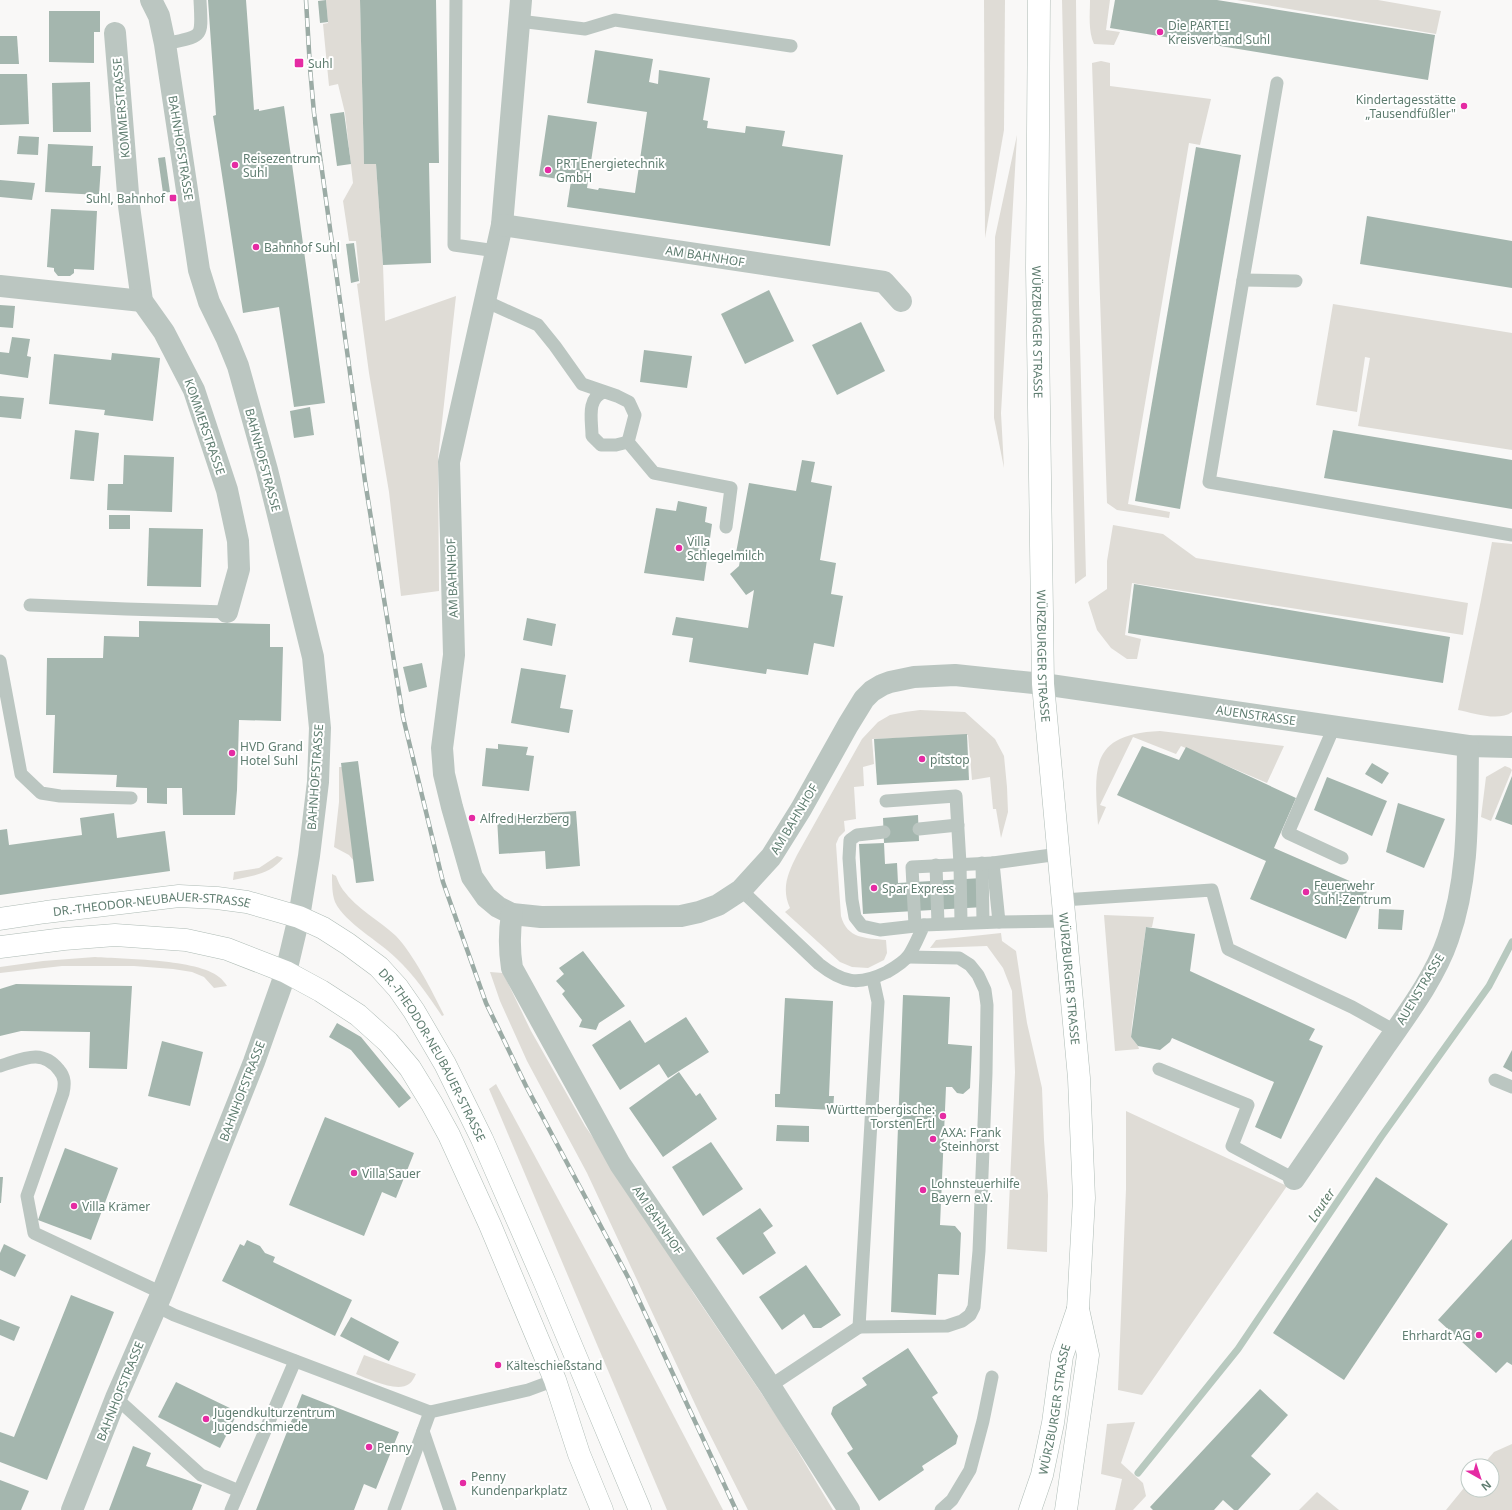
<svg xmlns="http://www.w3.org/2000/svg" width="1512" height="1510" font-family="'Noto Sans',sans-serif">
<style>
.green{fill:#dfdcd6}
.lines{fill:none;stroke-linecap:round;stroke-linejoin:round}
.stream{stroke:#b8c9bf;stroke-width:7}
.building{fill:#a4b6ae}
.secondary-casing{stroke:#aebbb5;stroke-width:23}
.lane{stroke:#bbc6c1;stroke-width:13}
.street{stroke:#bbc6c1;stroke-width:22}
.secondary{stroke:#fff;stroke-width:22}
.rail-casing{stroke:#9baba5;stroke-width:4.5}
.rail{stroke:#fff;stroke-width:3;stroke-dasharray:9;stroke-linecap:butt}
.poi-dot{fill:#e52ba3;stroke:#fff;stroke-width:1.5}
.labels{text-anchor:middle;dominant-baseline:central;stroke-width:4;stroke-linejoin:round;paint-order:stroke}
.poi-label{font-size:12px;fill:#5f7d70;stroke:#fff;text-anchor:start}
.street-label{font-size:12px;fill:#5f7d70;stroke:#fff}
.water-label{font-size:13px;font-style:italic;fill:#5f7c6a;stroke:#fff}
</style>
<rect width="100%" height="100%" fill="#f9f8f7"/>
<!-- green -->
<g class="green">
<polygon points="326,0 360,0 364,164 376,164 383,265 385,321 456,296 438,458 439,591 401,596 389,492 369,373 357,284 360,283 356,241 349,241 343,201 353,183 345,113 338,84 329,86 323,24 328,23"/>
<polygon points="984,0 1005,0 1004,130 985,238"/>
<polygon points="1062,0 1076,0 1079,303 1086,576 1075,584"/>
<path d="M1090,0H1110L1106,30L1120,32L1114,45L1094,44C1088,31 1090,14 1090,0Z"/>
<polygon points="1237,0 1378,0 1441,11 1436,34"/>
<polygon points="1101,61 1110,63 1110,86 1211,99 1200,145 1189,143 1128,504 1170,512 1169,518 1117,510 1107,503 1092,63"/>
<polygon points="1017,135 1001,413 1004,468 994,418 995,237"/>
<polygon points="1333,304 1512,333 1512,450 1358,426 1370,358 1365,357 1357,412 1316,405"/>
<polygon points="1113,525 1163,534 1196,558 1468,603 1463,635 1132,583 1125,635 1141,639 1137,659 1127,659 1111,648 1097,630 1088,602 1107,589 1107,561"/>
<path d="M1492,542L1512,544V712C1499,722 1473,713 1458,710L1481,600Z"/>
<path d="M920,710L965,712L995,739L1004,756L1007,787L1008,812L1001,838L996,809H993L990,777L972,780L968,735L872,739L874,764L863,767L864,786L854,787L856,819L844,821L845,831L839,837L836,844L841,916C847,939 866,938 886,940L887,953L884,960L868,968L852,967L840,962L785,912L790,908C781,888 788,873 797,855L862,739L878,722L890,715L905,712Z"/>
<path d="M1160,731L1284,746L1267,783L1181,746L1176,754L1133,737L1100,805L1106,807L1098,825C1094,767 1090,734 1160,731Z"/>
<polygon points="1505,766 1510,768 1512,770 1491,821 1481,817 1486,777"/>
<polygon points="339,767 342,767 354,861 349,855 334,847 339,802"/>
<path d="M277,856L283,858C269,875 254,875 233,880L234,872L259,868Z"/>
<path d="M332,874L336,876C338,881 340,886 343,890C357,909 379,920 396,936C414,955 432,991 444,1015L442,1016C428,995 414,975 396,958C379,941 345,923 335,902C332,894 332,883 332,874Z"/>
<polygon points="1104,915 1154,917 1152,927 1146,927 1132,1024 1131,1037 1138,1046 1139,1049 1115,1051"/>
<polygon points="1001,933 1002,941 1016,951 1027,1023 1042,1088 1044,1140 1048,1195 1047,1252 1007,1249 1015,1072 1012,991 1003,968 987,946 930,948 936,940"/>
<path d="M95,957C123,959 198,959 219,977C222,979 225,983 227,986L214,988L204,977L192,972L173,969L134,966H62L0,973V967L43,961Z"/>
<polygon points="490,972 503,973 531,1031 585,1126 636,1199 694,1294 778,1418 833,1510 748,1510 702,1419 587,1173 527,1061 500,1001"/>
<polygon points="496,1084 632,1336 723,1510 667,1510 489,1089"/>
<polygon points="1126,1111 1287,1186 1142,1395 1118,1390 1126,1189"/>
<path d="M364,1355L416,1374C414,1378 412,1382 409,1384C397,1393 369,1379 356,1374Z"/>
<polygon points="1135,1422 1121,1463 1143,1483 1146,1496 1133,1510 1115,1510 1122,1479 1101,1474 1107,1424"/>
<polygon points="1512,1444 1512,1510 1446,1510 1468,1483 1468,1490 1492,1490 1492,1466 1482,1466 1494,1452"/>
<polygon points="1317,1492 1339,1510 1299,1510"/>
</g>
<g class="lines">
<!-- stream -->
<polyline class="stream" points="1138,1473 1238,1349 1381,1137 1489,986 1512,942"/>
</g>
<!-- building -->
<g class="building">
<polygon points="208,0 246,0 254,110 259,109 259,111 284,106 325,403 294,407 279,307 243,313 213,116 216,115"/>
<polygon points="326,0 328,22 320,23 318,1"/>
<polygon points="360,0 436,0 439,163 429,163 431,263 383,265 376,164 364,164"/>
<polygon points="1115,0 1217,0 1435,35 1428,80 1110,28"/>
<polygon points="49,11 100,11 100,32 94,32 94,63 49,62"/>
<polygon points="0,36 17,36 19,64 0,64"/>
<polygon points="595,50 653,59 649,82 658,84 659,70 710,78 703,120 708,121 707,128 745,133 746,126 785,131 782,146 843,155 830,246 567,207 571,181 539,176 548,115 597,122 587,188 598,190 599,188 635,193 647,112 587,103"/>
<polygon points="0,74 27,74 29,124 0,125"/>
<polygon points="90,82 91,132 53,132 52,83"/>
<polygon points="344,112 351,164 337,166 330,114"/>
<polygon points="19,136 39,137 38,155 17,154"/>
<polygon points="48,144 93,146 92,166 101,166 99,195 45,192"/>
<polygon points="1196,147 1241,155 1180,509 1135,501"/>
<polygon points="165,157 170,192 163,193 158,158"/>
<polygon points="0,180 35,183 32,200 0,197"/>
<polygon points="51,209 97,211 94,270 74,269 74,273 70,276 58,276 54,271 54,268 47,267"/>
<polygon points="1367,216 1512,241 1512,288 1360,264"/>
<polygon points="354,243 359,281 351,283 346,244"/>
<polygon points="769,290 794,341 745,364 721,314"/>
<polygon points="0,305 15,306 13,328 0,327"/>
<polygon points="861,322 885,371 837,395 812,345"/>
<polygon points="12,337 30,339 27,356 31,357 28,378 0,374 0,352 9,353"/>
<polygon points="644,350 692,356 687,388 640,382"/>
<polygon points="112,353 160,358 153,421 104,415 105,410 49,404 54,354 111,360"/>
<polygon points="0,396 24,398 21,419 0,417"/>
<polygon points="310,407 314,435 294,438 290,411"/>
<polygon points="75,430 99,433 94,481 70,479"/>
<polygon points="1333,430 1512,460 1512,509 1324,478"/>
<polygon points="124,455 174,457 172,512 107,510 108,484 123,484"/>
<polygon points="802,460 815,462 811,482 832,486 820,560 836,563 831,594 843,596 834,647 814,643 808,675 767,669 766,674 689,662 693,638 672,635 676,617 748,628 754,590 746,595 730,574 739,566 741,554 736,553 749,483 796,491"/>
<polygon points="678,501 707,507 705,522 712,524 704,581 644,573 656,508 676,511"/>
<rect x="109" y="515" width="21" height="14"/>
<polygon points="149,528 203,529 201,587 147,586"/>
<polygon points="1134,584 1450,637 1443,683 1128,633"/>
<polygon points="527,618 556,624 552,646 523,640"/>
<polygon points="139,621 270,624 270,647 283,647 281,721 239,720 237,790 235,815 183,815 182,788 167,788 167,804 147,803 147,788 116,787 117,775 53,773 55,715 46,715 47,658 103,658 104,636 139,637"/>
<polygon points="422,663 427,687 409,692 403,667"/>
<polygon points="521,668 566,675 560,708 573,710 569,733 511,723"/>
<polygon points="967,734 969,780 877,785 874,739"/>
<polygon points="498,744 528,747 526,755 534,756 529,791 482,786 486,748 498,749"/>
<polygon points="1142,746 1179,760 1186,747 1296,798 1274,848 1368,889 1346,939 1250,899 1266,861 1117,795"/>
<polygon points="358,761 374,881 356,883 341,763"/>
<polygon points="1372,763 1389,773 1382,784 1365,774"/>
<polygon points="1512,776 1512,825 1495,819"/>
<polygon points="1327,777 1387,801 1372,836 1314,810"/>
<polygon points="1398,803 1445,819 1424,868 1386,852"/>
<polygon points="576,811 580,866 546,869 545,851 499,854 497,817"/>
<polygon points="114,813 117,838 165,831 170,871 0,895 0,830 7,829 9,845 82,835 80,818"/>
<polygon points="918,815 919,841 884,843 883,818"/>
<polygon points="884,843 885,864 897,863 898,883 982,878 984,907 863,914 859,844"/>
<polygon points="1379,909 1404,910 1402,930 1378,929"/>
<polygon points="1146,927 1195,934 1190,971 1315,1029 1309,1040 1323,1046 1281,1139 1255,1127 1274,1082 1172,1038 1170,1042 1160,1050 1138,1046 1131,1037"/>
<polygon points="583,951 625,1006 599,1023 596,1030 579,1027 582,1020 562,994 565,991 556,981 564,974 559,968"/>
<polygon points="16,984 132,986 127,1069 89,1068 90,1032 21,1031 0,1036 0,989"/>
<polygon points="903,995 950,997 948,1044 972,1046 970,1088 963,1094 957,1093 952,1087 946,1087 940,1225 955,1226 961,1233 959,1275 938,1274 936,1315 891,1312"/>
<polygon points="785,998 833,1001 829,1096 834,1096 833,1110 775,1107 775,1094 780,1094"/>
<polygon points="686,1017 709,1052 668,1078 659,1064 620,1090 592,1045 630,1020 645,1043"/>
<polygon points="337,1023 361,1037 411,1098 399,1108 351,1050 329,1037"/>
<polygon points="162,1041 203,1052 190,1106 148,1096"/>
<polygon points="1512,1050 1512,1072 1503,1067"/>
<polygon points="679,1072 696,1096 700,1093 717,1119 663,1157 629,1108"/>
<polygon points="325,1117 414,1153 396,1198 382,1192 364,1236 289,1205"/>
<polygon points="777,1125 809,1126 809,1142 776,1141"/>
<polygon points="711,1142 743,1189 703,1216 672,1167"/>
<polygon points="65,1148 118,1168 91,1240 38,1220"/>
<polygon points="0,1177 3,1177 1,1203 0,1203"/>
<polygon points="1376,1177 1448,1224 1344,1380 1273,1333"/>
<polygon points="760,1208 773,1226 763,1233 776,1253 743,1275 716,1238"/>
<polygon points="1512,1239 1512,1365 1507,1362 1496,1373 1438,1320"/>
<polygon points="247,1240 260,1246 265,1253 275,1257 273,1262 352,1300 335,1336 222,1281 240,1244 244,1246"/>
<polygon points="4,1244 26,1255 15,1277 0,1270 0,1253"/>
<polygon points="806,1265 841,1315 821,1328 813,1328 804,1314 782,1330 759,1297"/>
<polygon points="71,1295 114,1312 47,1480 0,1462 0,1432 14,1437"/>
<polygon points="351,1317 399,1342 389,1361 340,1336"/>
<polygon points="0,1319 20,1327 14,1341 0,1335"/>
<polygon points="908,1348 938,1393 932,1397 958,1436 956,1444 922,1466 924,1470 879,1501 847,1453 853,1449 831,1414 833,1407 867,1385 862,1378"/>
<polygon points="176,1382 238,1412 220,1448 158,1417"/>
<polygon points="1260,1389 1288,1415 1251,1456 1271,1474 1238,1510 1234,1510 1223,1500 1214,1510 1153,1510 1150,1507"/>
<polygon points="302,1394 399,1432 376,1489 364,1484 354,1510 256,1510"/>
<polygon points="133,1446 151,1453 146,1466 202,1485 192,1510 109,1510"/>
<polygon points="0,1480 29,1491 21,1510 0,1510"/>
</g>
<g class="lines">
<defs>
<g id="secondary">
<path id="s1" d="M1039,0L1037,268L1043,684L1079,1078L1084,1198L1078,1309L1088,1355L1066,1510"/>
<path id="s2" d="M0,919L46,912L179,896L217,898L247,902L299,917L323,928L348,944L379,967L398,988L414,1011L445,1064L482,1139L545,1283L640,1510"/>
<polyline points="0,947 64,939 115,935 186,940 227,949 286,972 321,991 358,1015 388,1042 410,1068 432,1104 449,1135 490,1225 555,1380 579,1454 602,1510"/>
<path id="s3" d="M1030,1510L1042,1475L1053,1423L1062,1356L1078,1309"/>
</g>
</defs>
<!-- secondary casing -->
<use href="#secondary" class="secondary-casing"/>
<!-- lane -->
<g class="lane">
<polyline points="456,0 454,245 496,251"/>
<polyline points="519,21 585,29 615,20 791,46"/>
<path d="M165,44C204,35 202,40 200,0"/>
<polyline points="1277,83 1243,280 1209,482 1512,535"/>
<polyline points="1243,280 1296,281"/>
<polyline points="485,301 538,325 555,346 582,384 617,396 629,402 635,415 628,442 654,473 731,488 726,527"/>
<path d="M604,392C586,398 592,421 592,436L601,445H616L628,442"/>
<polyline points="30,605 126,609 227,612"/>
<polyline points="0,661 21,774 41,793 60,796 131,798"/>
<polyline points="1334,727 1288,833 1342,858"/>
<polyline points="886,801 956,796 960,864 961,923"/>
<polyline points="919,829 958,825"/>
<polyline points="884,832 857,835 850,840 849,858 852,900 855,917 862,926 880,930 924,925"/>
<polyline points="1059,854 993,863 999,922 1065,921"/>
<polyline points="982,863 983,922"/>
<polyline points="936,865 938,924"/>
<path d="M741,890L819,964C843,983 858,986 887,972C894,968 904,962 909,955C915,946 919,935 924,925L999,922"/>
<polyline points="1063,900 1212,890 1228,949 1352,1007 1395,1031"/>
<polyline points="915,926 912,867 993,863"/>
<polyline points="873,979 878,1002 859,1327 947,1326 962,1321 970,1315 974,1307 979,1251 986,1073 987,1005 985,990 978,975 970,965 959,958 908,957"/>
<path d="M0,1066C23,1059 42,1048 59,1070C65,1077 65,1084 63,1093L27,1196L34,1233L162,1293"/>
<polyline points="1159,1069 1248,1105 1232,1146 1294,1179"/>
<polyline points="1495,1080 1512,1087"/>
<polyline points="156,1306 174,1315 430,1412"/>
<polyline points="770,1386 859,1327"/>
<polyline points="116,1398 201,1475 239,1491"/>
<polyline points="423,1431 450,1510"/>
<polyline points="231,1510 295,1361"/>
<polyline points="394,1510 430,1412 528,1390 555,1380"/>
<polyline points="941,1510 952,1500 970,1470 983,1421 992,1377"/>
</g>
<!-- street -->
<g class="street">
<polyline points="521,0 502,225 449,462 454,655 442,748 444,774 452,807 472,877 486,897 498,907 512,914 541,917 681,916 699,912 718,905 741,890 771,857 801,809 848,725 864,699 872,691 882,685 890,682 914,677 955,675 1043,684 1468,746 1512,747"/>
<polyline points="115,33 129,206 142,301 164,332 194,390 227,490 238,541 239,569 227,612"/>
<polyline points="502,225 884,282 901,301"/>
<polyline points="0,286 142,301"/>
<path d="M512,914C509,933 509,949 512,968L620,1164L770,1386L849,1510"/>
<path d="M1294,1179C1325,1134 1355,1090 1385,1046C1408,1013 1435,977 1448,939C1470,877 1467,811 1468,746"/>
<polyline points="72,1510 116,1398 162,1293 254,1062 286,972 299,917 309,856 318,782 320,728 313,657 267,470 238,366 227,339 209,302 199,270 165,44 159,16 151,0"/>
</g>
<!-- secondary -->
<use href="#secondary" class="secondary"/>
<defs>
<polyline id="rail" points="306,0 310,68 314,113 365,481 403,717 443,882 486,1003 526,1086 629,1279 736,1510"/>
</defs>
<!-- rail casing -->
<use href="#rail" class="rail-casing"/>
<!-- rail -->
<use href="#rail" class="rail"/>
</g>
<!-- markers -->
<g class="poi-dot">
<circle cx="1160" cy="32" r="4"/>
<rect x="294" y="58" width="10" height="10" rx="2"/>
<circle cx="1464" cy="106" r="4"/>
<circle cx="235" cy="165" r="4"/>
<circle cx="548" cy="170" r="4"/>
<rect x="169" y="194" width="8" height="8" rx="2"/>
<circle cx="256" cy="247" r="4"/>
<circle cx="679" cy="548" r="4"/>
<circle cx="232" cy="753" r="4"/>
<circle cx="922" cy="759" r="4"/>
<circle cx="472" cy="818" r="4"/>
<circle cx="874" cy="888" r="4"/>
<circle cx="1306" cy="892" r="4"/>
<circle cx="943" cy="1116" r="4"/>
<circle cx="933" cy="1139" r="4"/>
<circle cx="354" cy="1173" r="4"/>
<circle cx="923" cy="1190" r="4"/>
<circle cx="74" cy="1206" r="4"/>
<circle cx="1479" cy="1335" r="4"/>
<circle cx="498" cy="1365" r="4"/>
<circle cx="206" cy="1419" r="4"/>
<circle cx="369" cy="1447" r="4"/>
<circle cx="463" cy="1483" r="4"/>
</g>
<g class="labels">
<!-- poi labels -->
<g class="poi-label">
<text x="1168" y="25">Die PARTEI<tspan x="1168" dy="14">Kreisverband Suhl</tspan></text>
<text x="308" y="63">Suhl</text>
<text x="1456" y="99" text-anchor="end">Kindertagesstätte<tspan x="1456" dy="14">„Tausendfüßler"</tspan></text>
<text x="243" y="158">Reisezentrum<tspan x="243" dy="14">Suhl</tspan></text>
<text x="556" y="163">PRT Energietechnik<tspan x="556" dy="14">GmbH</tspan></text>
<text x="165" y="198" text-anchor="end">Suhl, Bahnhof</text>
<text x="264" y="247">Bahnhof Suhl</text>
<text x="687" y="541">Villa<tspan x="687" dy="14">Schlegelmilch</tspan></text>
<text x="240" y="746">HVD Grand<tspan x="240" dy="14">Hotel Suhl</tspan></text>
<text x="930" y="759">pitstop</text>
<text x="480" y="818">Alfred Herzberg</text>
<text x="1314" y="885">Feuerwehr<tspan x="1314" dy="14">Suhl-Zentrum</tspan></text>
<text x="882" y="888">Spar Express</text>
<text x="935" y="1109" text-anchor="end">Württembergische:<tspan x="935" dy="14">Torsten Ertl</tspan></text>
<text x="941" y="1132">AXA: Frank<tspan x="941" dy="14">Steinhorst</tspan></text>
<text x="362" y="1173">Villa Sauer</text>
<text x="931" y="1183">Lohnsteuerhilfe<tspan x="931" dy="14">Bayern e.V.</tspan></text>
<text x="82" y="1206">Villa Krämer</text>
<text x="1471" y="1335" text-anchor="end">Ehrhardt AG</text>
<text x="506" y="1365">Kälteschießstand</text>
<text x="214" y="1412">Jugendkulturzentrum<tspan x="214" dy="14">Jugendschmiede</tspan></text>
<text x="377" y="1447">Penny</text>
<text x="471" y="1476">Penny<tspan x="471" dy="14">Kundenparkplatz</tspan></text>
</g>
<!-- street labels -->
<g class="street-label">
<text transform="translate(121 108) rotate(-95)">KOMMERSTRASSE</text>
<text transform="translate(181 148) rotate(81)">BAHNHOFSTRASSE</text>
<text transform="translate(705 256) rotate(9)">AM BAHNHOF</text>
<text stroke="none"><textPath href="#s1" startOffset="332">WÜRZBURGER STRASSE</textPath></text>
<text transform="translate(205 427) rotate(71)">KOMMERSTRASSE</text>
<text transform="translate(263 460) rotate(75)">BAHNHOFSTRASSE</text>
<text transform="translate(452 578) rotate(-92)">AM BAHNHOF</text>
<text stroke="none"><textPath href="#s1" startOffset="656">WÜRZBURGER STRASSE</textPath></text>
<text transform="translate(1256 715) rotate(8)">AUENSTRASSE</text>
<text transform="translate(315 777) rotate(-86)">BAHNHOFSTRASSE</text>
<text transform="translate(794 819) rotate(-59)">AM BAHNHOF</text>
<text stroke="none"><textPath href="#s2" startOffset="153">DR.-THEODOR-NEUBAUER-STRASSE</textPath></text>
<text stroke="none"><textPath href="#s1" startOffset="980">WÜRZBURGER STRASSE</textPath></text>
<text transform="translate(1420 989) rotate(-59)">AUENSTRASSE</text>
<text stroke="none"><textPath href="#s2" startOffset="501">DR.-THEODOR-NEUBAUER-STRASSE</textPath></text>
<text transform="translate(242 1091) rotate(-69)">BAHNHOFSTRASSE</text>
<text transform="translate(658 1220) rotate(56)">AM BAHNHOF</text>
<text transform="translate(120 1391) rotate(-68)">BAHNHOFSTRASSE</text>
<text stroke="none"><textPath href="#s3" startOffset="104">WÜRZBURGER STRASSE</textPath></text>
</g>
<!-- water labels -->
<g class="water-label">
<text transform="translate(1321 1205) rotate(-56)">Lauter</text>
</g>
</g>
<!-- north arrow -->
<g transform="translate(1480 1478) rotate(141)"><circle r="19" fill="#ffffff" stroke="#bfcbc6"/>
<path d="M0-3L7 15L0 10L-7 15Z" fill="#e52ba3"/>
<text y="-6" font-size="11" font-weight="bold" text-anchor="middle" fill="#5f7d70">N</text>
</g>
</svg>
